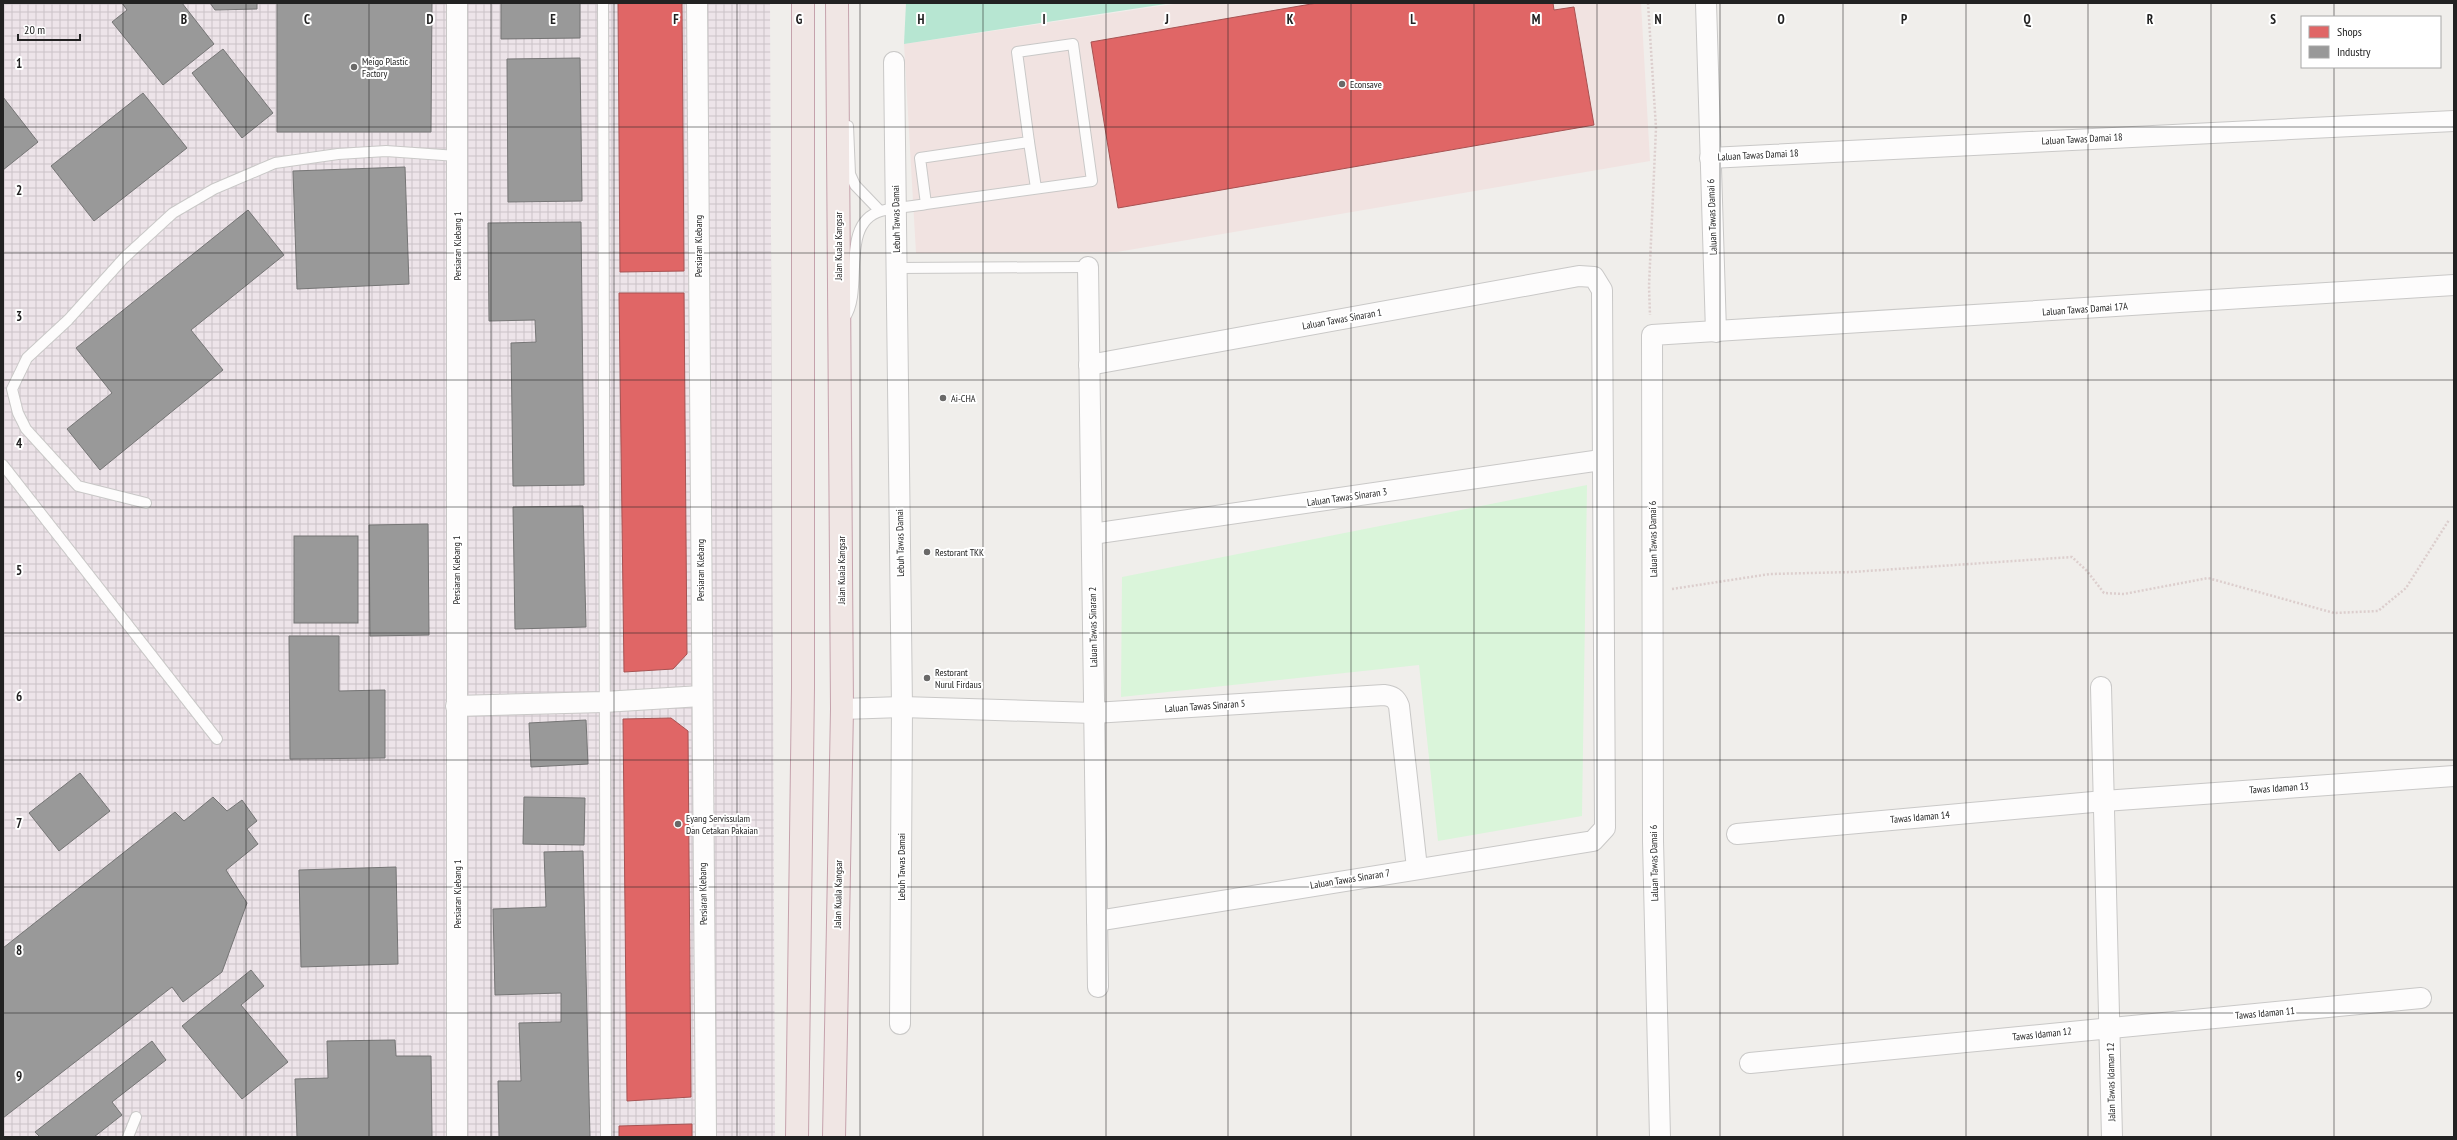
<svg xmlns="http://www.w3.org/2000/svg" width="2457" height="1140" font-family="'PT Sans Narrow',sans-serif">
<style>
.commercial{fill:#f1e3e1}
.industrial{fill:url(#industrial-grid)}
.park{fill:#daf5da}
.pitch{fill:#b7e6d2}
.shops{fill:#e06666;stroke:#a75252}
.industry{fill:#999;stroke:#757575}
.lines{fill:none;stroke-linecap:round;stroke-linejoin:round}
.service-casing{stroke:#c9c8c7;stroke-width:12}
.minor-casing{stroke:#c9c8c7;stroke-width:22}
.trunk-casing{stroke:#c5a2ac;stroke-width:24}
.path{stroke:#dccecd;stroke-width:2.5;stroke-dasharray:2 2;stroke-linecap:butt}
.service{stroke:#fdfcfc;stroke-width:10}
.minor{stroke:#fdfcfc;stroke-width:20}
.trunk{stroke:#f0e6e4;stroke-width:22}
.grid{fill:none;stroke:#222;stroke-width:1;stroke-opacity:0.55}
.poi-dot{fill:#6a6968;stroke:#fff;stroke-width:1.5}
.labels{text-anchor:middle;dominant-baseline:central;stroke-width:4;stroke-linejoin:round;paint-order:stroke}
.poi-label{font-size:10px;fill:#222;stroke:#fff;text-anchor:start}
.street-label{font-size:10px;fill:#222;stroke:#fff}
.grid-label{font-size:13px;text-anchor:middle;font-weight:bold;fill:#222;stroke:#fff;stroke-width:4;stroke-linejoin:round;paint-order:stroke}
</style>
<defs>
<pattern id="industrial-grid" width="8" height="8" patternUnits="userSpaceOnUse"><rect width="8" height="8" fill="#ede4e9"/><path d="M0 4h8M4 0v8" fill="none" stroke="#cbc3c8"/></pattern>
</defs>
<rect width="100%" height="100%" fill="#f0eeeb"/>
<!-- commercial -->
<polygon class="commercial" points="1181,3 1641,3 1650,161 1117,252 916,253 904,44"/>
<!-- industrial -->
<polygon class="industrial" points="3,3 770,3 775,1137 3,1137"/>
<!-- park -->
<polygon class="park" points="1587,485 1582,816 1438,841 1419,665 1121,697 1122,577"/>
<!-- pitch -->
<polygon class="pitch" points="906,3 1172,3 904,44"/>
<!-- shops -->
<g class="shops">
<polygon points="618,3 682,3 684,271 620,272"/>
<polygon points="1317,3 1553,3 1554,10 1574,7 1594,125 1118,208 1091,42"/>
<polygon points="619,293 684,293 687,654 673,669 624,672"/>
<polygon points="671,718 688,731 691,1097 627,1101 623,719"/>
<polygon points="692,1124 692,1137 619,1137 619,1126"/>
</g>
<!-- industry -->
<g class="industry">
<polygon points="122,3 182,3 214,44 163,85 112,22 127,10"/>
<polygon points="210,3 257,3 257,9 215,10"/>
<polygon points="277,3 432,3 431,132 277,132"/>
<polygon points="501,3 580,3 580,38 501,39"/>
<polygon points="223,49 273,113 242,138 192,73"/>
<polygon points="580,58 582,201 508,202 507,59"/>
<polygon points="143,93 187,148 94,221 51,166"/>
<polygon points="3,97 38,142 3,170"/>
<polygon points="405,167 409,284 297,289 293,171"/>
<polygon points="248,210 284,255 191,330 223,370 100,470 67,429 112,393 76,348"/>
<polygon points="581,222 584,485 513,486 511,343 536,342 535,320 489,321 488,223"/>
<polygon points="583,506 586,627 515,629 513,507"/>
<polygon points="428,524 429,635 370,636 369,525"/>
<rect x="294" y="536" width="64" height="87"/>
<polygon points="289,636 339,636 339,691 385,690 385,758 290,759"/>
<polygon points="586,720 588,764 531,767 529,723"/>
<polygon points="80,773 110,811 59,851 29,813"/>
<polygon points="213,797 227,811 242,800 257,821 247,829 258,844 226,870 247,903 222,972 183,1002 172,987 3,1118 3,948 175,812 184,821"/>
<polygon points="524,797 585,798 584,845 523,844"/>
<polygon points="583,851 590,1137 499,1137 498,1081 521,1081 519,1023 561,1022 561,993 495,995 493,909 546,907 544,852"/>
<polygon points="396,867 398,964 301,967 299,870"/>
<polygon points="251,970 264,986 241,1005 288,1062 242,1099 182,1026"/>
<polygon points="395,1040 396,1056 431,1056 432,1137 297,1137 295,1079 328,1078 327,1041"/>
<polygon points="152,1041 166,1060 112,1102 122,1115 94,1137 40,1137 35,1132"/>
</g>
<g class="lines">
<defs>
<g id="service">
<polyline points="603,3 606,1137"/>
<polyline points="848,126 850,174 855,185 880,211"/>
<polyline points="1029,142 1036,188"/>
<polyline points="897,268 1088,267"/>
<path d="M845,317C864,290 839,223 881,211C895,207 911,207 926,204L920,158L1029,142L1017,52L1073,44L1092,181L926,204"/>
<polyline points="3,465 217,739"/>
<polyline points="146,503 78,486 26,429 18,413 12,389 27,358 68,320 124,258 173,213 214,189 275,163 338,154 386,151 457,156"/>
<polyline points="128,1137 136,1117"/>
</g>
<g id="minor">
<polyline points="457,3 457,1137"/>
<polyline points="697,3 706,1137"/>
<polyline points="1706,3 1716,332"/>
<polyline points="894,62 902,707 900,1024"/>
<polyline points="1710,158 2454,121"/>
<polyline points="1088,267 1098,987"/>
<polyline points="1089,365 1579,276 1594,277 1602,290 1605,828 1593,841 1097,921"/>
<polyline points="1092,534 1601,460"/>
<polyline points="2101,687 2112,1137"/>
<polyline points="456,706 604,702 701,696"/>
<path d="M842,709L902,707L1094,713L1384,695C1392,696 1396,698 1399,706L1417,868"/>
<polyline points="1737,834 2104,801 2454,776"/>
<polyline points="1750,1063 2421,998"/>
<polyline points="1660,1137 1653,841 1652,335 2454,285"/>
</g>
<g id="trunk">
<polyline points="797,1137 803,688 803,3"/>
<polyline points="834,1137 842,709 837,3"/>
</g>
</defs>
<!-- service casing -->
<use href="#service" class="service-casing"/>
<!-- minor casing -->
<use href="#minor" class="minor-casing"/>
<!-- trunk casing -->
<use href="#trunk" class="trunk-casing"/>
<!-- path -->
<g class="path">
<polyline points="1648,3 1656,128 1649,286 1650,315"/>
<polyline points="1672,589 1770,574 1852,572 2072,557 2087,571 2104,593 2124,594 2208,578 2334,613 2378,611 2406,588 2449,520"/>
</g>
<!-- service -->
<use href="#service" class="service"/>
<!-- minor -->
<use href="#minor" class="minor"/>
<!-- trunk -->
<use href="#trunk" class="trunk"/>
</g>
<!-- grid -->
<path class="grid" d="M123,3V1137M246,3V1137M369,3V1137M491,3V1137M614,3V1137M737,3V1137M860,3V1137M983,3V1137M1106,3V1137M1228,3V1137M1351,3V1137M1474,3V1137M1597,3V1137M1720,3V1137M1843,3V1137M1966,3V1137M2088,3V1137M2211,3V1137M2334,3V17M2334,67V1137M3,127H2454M3,253H2454M3,380H2454M3,507H2454M3,633H2454M3,760H2454M3,887H2454M3,1013H2454"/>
<!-- markers -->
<g class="poi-dot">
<circle cx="354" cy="67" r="4"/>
<circle cx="1342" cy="84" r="4"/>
<circle cx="943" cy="398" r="4"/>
<circle cx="927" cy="552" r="4"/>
<circle cx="927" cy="678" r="4"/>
<circle cx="678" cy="824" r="4"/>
</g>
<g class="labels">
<!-- poi labels -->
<g class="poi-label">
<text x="362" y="61">Meigo Plastic<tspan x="362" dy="12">Factory</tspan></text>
<text x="1350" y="84">Econsave</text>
<text x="951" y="398">Ai-CHA</text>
<text x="935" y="552">Restorant TKK</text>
<text x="935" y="672">Restorant<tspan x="935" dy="12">Nurul Firdaus</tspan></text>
<text x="686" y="818">Eyang Servissulam<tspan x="686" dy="12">Dan Cetakan Pakaian</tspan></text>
</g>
<!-- street labels -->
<g class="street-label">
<text transform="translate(2082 139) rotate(-3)">Laluan Tawas Damai 18</text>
<text transform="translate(1758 155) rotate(-3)">Laluan Tawas Damai 18</text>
<text transform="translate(1712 217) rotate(-92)">Laluan Tawas Damai 6</text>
<text transform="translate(896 219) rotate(-91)">Lebuh Tawas Damai</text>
<text transform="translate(457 246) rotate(-90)">Persiaran Klebang 1</text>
<text transform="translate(698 246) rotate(-90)">Persiaran Klebang</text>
<text transform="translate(838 246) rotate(-90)">Jalan Kuala Kangsar</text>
<text transform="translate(2085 309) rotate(-4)">Laluan Tawas Damai 17A</text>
<text transform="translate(1342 319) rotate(-10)">Laluan Tawas Sinaran 1</text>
<text transform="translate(1347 497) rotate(-8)">Laluan Tawas Sinaran 3</text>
<text transform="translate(1653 539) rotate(-91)">Laluan Tawas Damai 6</text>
<text transform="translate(900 543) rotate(-91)">Lebuh Tawas Damai</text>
<text transform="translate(456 570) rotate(-90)">Persiaran Klebang 1</text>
<text transform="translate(700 570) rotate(-90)">Persiaran Klebang</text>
<text transform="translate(841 570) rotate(-90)">Jalan Kuala Kangsar</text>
<text transform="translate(1093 627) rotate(-91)">Laluan Tawas Sinaran 2</text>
<text transform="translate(1205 706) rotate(-4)">Laluan Tawas Sinaran 5</text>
<text transform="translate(2279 788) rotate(-4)">Tawas Idaman 13</text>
<text transform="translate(1920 817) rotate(-5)">Tawas Idaman 14</text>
<text transform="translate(1654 863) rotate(-91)">Laluan Tawas Damai 6</text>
<text transform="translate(901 867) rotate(-90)">Lebuh Tawas Damai</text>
<text transform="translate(1350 879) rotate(-9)">Laluan Tawas Sinaran 7</text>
<text transform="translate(457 894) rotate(-90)">Persiaran Klebang 1</text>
<text transform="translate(703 894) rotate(-91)">Persiaran Klebang</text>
<text transform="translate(838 894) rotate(-89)">Jalan Kuala Kangsar</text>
<text transform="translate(2265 1013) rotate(-5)">Tawas Idaman 11</text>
<text transform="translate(2042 1034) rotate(-6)">Tawas Idaman 12</text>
<text transform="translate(2111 1082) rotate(-91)">Jalan Tawas Idaman 12</text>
</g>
</g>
<g class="grid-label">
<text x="184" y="24">B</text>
<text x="307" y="24">C</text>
<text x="430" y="24">D</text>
<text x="553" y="24">E</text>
<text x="676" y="24">F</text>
<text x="799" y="24">G</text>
<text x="921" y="24">H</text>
<text x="1044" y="24">I</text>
<text x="1167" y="24">J</text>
<text x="1290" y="24">K</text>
<text x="1413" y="24">L</text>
<text x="1536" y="24">M</text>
<text x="1658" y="24">N</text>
<text x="1781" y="24">O</text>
<text x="1904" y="24">P</text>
<text x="2027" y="24">Q</text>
<text x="2150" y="24">R</text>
<text x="2273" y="24">S</text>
<text x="19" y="68">1</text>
<text x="19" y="195">2</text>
<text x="19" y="321">3</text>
<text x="19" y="448">4</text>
<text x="19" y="575">5</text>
<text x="19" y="701">6</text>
<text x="19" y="828">7</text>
<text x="19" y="955">8</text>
<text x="19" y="1081">9</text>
</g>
<!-- border -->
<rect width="2457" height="1140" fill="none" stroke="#222222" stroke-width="8"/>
<!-- legend -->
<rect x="2301" y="16" width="140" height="52" fill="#ffffff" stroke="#a7a7a7"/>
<rect x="2309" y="26" width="20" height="12" fill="#e06666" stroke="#a7a7a7"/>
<text x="2337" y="36" font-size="12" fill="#222222">Shops</text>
<rect x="2309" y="46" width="20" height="12" fill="#999999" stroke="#a7a7a7"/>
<text x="2337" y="56" font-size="12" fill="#222222">Industry</text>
<!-- scale -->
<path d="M18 34v6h62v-6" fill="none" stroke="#222222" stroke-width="2"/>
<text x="24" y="34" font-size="12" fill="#222222" stroke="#ffffff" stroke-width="3" paint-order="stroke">20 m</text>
</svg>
